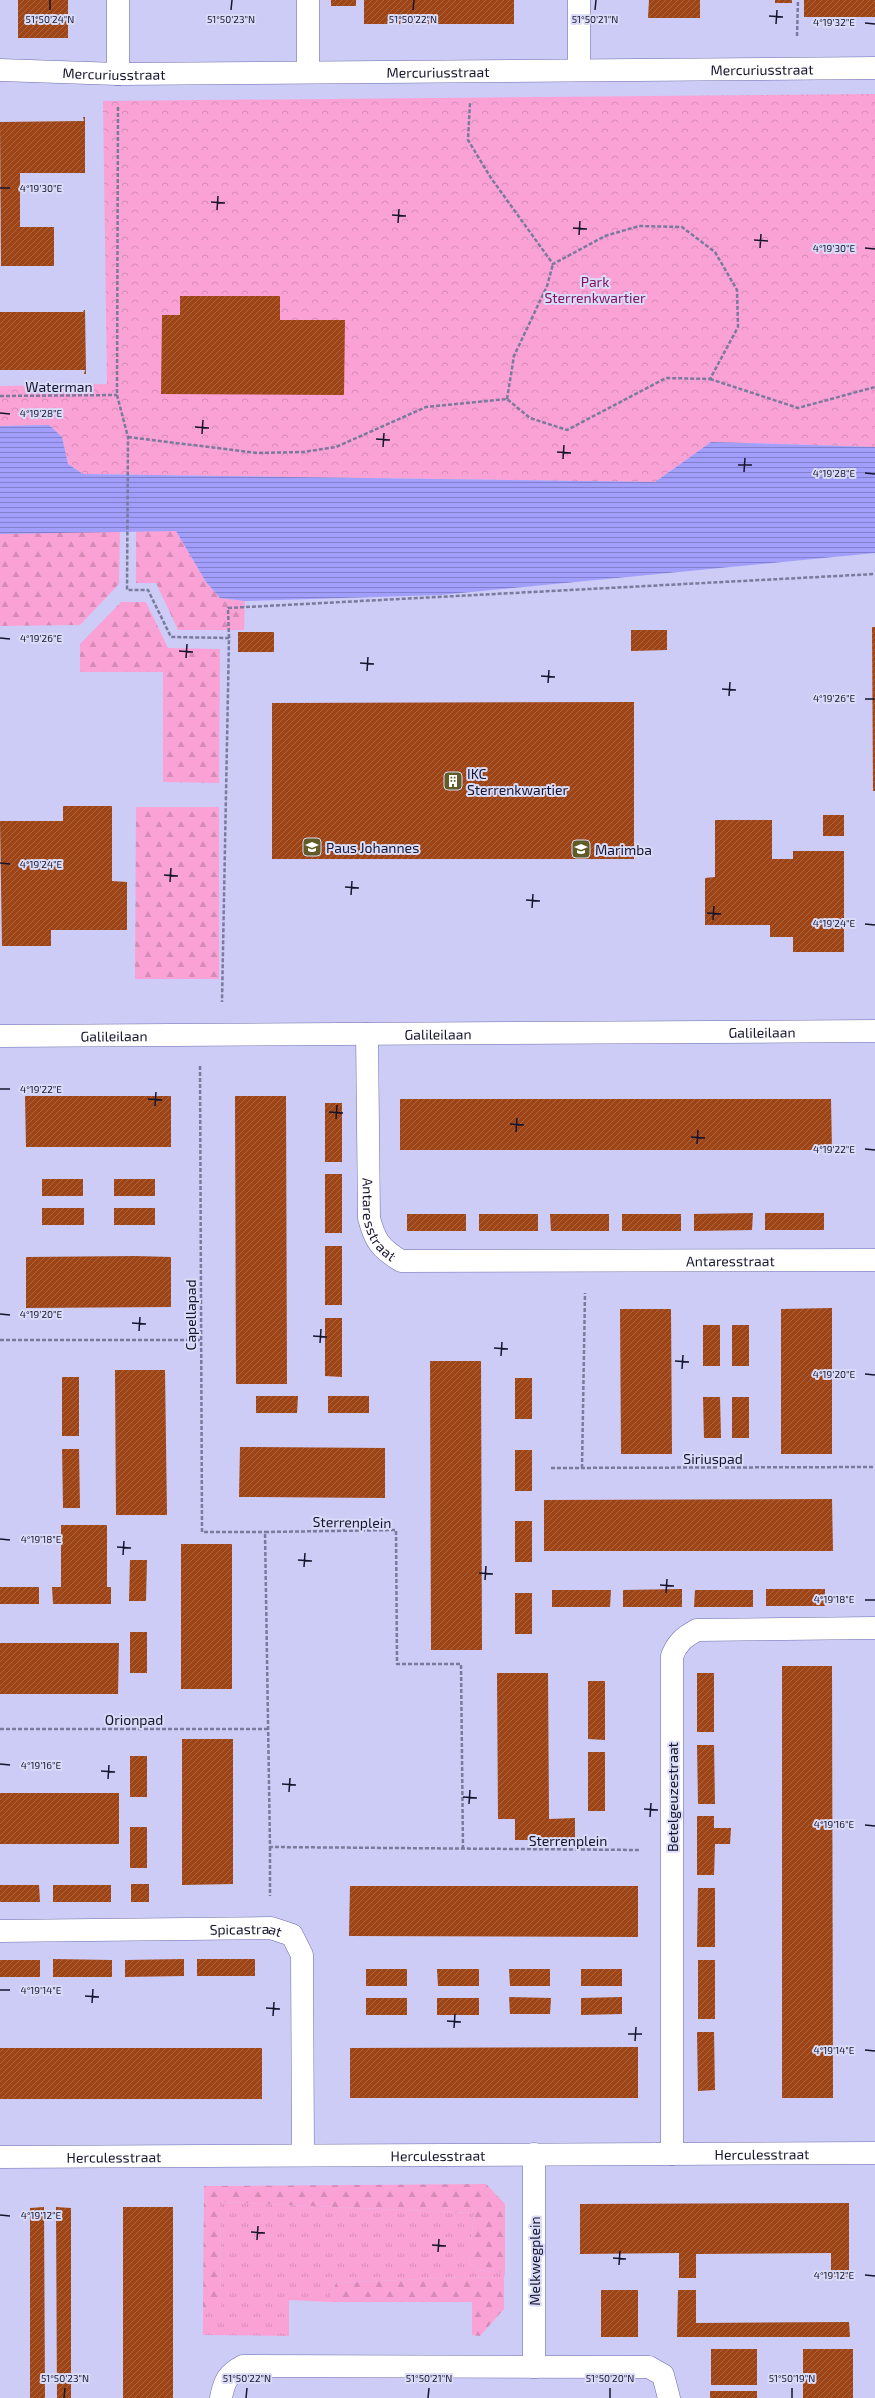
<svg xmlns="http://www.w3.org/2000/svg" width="875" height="2398" font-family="'Exo 2',sans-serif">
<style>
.grass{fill:url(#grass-tufts)}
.forest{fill:url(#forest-firs)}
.park{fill:url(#park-crowns)}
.water{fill:url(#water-rules)}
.building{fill:url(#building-hatch)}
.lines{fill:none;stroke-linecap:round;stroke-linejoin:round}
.pedestrian-casing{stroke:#6f6dac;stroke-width:23}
.minor-casing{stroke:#6f6dac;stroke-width:23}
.path{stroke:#7a7a9c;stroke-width:2.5;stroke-dasharray:4 2;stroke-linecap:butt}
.pedestrian{stroke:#fff;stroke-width:22}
.minor{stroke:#fff;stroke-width:22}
.ticks{fill:none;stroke:#16152e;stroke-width:1.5}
.labels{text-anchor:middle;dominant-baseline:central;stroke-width:4;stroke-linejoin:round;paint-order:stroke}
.street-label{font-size:14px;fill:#16152e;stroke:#dadbf7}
.park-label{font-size:14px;fill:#80155f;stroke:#dadbf7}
.poi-label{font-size:14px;fill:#16152e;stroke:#dadbf7;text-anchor:start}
.ticks-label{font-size:10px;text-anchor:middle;fill:#16152e;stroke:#dadbf7;stroke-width:4;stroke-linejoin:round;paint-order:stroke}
</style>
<defs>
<pattern id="grass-tufts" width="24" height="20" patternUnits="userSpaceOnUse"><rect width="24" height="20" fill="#faa2d5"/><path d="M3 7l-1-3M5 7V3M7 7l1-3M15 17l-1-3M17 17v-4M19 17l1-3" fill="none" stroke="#d68bb7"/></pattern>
<pattern id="forest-firs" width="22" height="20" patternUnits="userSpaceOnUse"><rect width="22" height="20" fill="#faa2d5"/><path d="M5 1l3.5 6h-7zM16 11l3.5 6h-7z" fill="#d68bb7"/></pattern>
<pattern id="park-crowns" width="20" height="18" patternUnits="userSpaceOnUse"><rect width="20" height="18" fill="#faa2d5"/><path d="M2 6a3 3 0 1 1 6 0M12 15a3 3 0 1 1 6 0" fill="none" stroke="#d68bb7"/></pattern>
<pattern id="water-rules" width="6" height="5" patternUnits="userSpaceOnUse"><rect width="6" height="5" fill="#a19efc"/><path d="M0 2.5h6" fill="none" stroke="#8280cc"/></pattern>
<pattern id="building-hatch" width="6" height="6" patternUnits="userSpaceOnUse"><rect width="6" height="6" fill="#9f4414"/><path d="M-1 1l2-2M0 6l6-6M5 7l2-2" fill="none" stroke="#a76748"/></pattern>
</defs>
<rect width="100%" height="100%" fill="#ccccf7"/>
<!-- grass -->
<polygon class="grass" points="220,2202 474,2213 469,2262 476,2270 505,2273 504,2278 463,2277 336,2283 329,2302 289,2300 289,2336 203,2335 203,2308 221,2308"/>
<!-- forest -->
<g class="forest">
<polygon points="120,531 119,584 80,625 0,626 0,534"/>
<polygon points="136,531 176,531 206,582 220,598 245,601 244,630 178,630 156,583 136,583"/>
<polygon points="121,602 146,602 168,648 220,649 219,783 163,782 163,672 80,672 80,644"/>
<polygon points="136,807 219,807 219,979 135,979"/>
<polygon points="486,2184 505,2204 505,2273 476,2270 469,2262 474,2213 220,2202 221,2308 203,2308 204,2186"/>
<polygon points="463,2277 504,2278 504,2309 480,2336 472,2335 472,2302 329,2302 336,2283"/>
</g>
<!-- park -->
<polygon class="park" points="875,94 875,447 711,442 655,482 83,474 68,464 62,437 49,425 0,426 0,386 107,384 103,101"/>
<!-- water -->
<polygon class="water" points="49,425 62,437 68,464 83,474 655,482 711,442 875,447 875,553 440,595 245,601 220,598 206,582 176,531 0,534 0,426"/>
<!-- building -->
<g class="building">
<rect x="18" y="0" width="50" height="38"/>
<rect x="331" y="0" width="25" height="6"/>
<rect x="364" y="0" width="150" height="24"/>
<polygon points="649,0 700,0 700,18 648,18"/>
<rect x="775" y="0" width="17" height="3"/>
<rect x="804" y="0" width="71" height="17"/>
<polygon points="83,117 85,117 85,173 20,173 20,227 54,227 54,266 1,266 0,122 84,121"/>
<polygon points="180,296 280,296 280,320 345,320 344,395 161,394 162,315 180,315"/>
<polygon points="84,310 85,310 86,374 84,374 85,370 0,370 0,312 83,312"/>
<polygon points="872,627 875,627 875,791 873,791"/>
<polygon points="631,630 667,630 667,650 631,651"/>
<rect x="238" y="632" width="36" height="20"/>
<polygon points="634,702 634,859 272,859 272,703"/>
<polygon points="63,806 112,806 112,881 127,882 127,930 51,930 51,946 2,946 0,821 63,821"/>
<rect x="823" y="815" width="21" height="21"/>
<polygon points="715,820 772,820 772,859 793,859 793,851 844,851 844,952 793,952 793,937 770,937 770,925 705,925 705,878 715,877"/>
<polygon points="25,1096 171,1096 171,1147 26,1147"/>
<polygon points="235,1096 286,1096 287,1384 236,1384"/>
<polygon points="400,1099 831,1099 832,1150 400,1150"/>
<rect x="325" y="1103" width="17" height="59"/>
<rect x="325" y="1174" width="17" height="59"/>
<rect x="42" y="1179" width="41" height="17"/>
<rect x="114" y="1179" width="41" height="17"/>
<rect x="42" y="1208" width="42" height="17"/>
<rect x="114" y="1208" width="41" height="17"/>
<polygon points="753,1213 752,1230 694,1231 694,1214"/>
<rect x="765" y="1213" width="59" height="17"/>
<rect x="407" y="1214" width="59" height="17"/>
<rect x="479" y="1214" width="59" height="17"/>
<polygon points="550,1214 609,1214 609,1231 551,1231"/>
<rect x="622" y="1214" width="59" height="17"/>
<rect x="325" y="1246" width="17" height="59"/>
<polygon points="135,1256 171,1257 171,1307 26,1308 26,1257"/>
<polygon points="832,1308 832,1454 781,1454 781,1309"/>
<polygon points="620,1309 671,1309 672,1454 621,1454"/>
<polygon points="325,1318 342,1318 342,1377 325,1376"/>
<rect x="703" y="1325" width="17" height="41"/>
<rect x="732" y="1325" width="17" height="41"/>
<polygon points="430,1361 481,1361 482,1650 431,1650"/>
<polygon points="115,1370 165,1370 167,1515 116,1515"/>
<rect x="62" y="1377" width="17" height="59"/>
<rect x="515" y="1378" width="17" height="41"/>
<polygon points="256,1396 298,1396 297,1413 256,1413"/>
<rect x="328" y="1396" width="41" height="17"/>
<polygon points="703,1397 720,1397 721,1438 704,1438"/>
<rect x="732" y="1397" width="17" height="41"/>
<polygon points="240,1447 385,1448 385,1498 239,1497"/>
<polygon points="62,1449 79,1449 80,1508 63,1508"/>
<rect x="515" y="1450" width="17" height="41"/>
<polygon points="832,1499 833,1551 544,1551 544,1500"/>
<rect x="515" y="1521" width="17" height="41"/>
<polygon points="61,1525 107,1525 107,1587 111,1587 111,1604 53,1604 52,1587 61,1587"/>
<rect x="181" y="1544" width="51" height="145"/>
<polygon points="130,1560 147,1560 146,1601 129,1601"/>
<rect x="0" y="1587" width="39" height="17"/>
<polygon points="682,1589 682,1607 623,1607 623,1590"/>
<rect x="766" y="1589" width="59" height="17"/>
<polygon points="552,1590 611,1590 610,1607 552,1607"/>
<polygon points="695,1590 753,1590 753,1607 694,1607"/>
<rect x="515" y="1593" width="17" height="41"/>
<rect x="130" y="1632" width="17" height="41"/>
<polygon points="0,1643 119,1643 118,1694 0,1694"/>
<polygon points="782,1666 832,1666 833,2098 782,2098"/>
<polygon points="497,1673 548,1673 549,1819 575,1818 575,1840 515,1840 515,1819 498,1819"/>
<rect x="697" y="1673" width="17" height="59"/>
<polygon points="588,1681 605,1681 605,1740 588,1739"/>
<polygon points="182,1739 233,1739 233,1884 182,1885"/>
<polygon points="697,1745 714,1745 715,1804 698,1804"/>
<rect x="588" y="1752" width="17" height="59"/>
<rect x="130" y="1756" width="17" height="41"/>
<rect x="0" y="1793" width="119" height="51"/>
<polygon points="697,1816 714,1816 714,1828 731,1828 730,1844 715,1844 714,1875 697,1875"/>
<rect x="130" y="1827" width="17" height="41"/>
<rect x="131" y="1884" width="18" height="18"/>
<polygon points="0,1885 39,1885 40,1902 0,1902"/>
<rect x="53" y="1885" width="58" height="17"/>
<polygon points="350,1886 638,1886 638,1937 349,1936"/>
<polygon points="698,1888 715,1888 715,1947 697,1947"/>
<polygon points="53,1959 112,1960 112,1977 53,1977"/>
<polygon points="184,1959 184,1976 125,1977 125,1960"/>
<rect x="197" y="1959" width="58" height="17"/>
<rect x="0" y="1960" width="40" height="17"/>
<rect x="698" y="1960" width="17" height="59"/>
<rect x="366" y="1969" width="41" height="17"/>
<polygon points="437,1969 479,1969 479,1986 438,1986"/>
<polygon points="509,1969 550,1969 550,1986 510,1986"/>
<rect x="581" y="1969" width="41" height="17"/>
<polygon points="509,1997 551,1998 550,2014 510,2014"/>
<polygon points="622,1997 622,2014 581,2015 581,1998"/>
<rect x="366" y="1998" width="41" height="17"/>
<rect x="437" y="1998" width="42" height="17"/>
<polygon points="697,2032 714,2032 715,2090 698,2091"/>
<polygon points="638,2047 638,2098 350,2098 350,2048"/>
<rect x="0" y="2048" width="262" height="51"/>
<polygon points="849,2203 849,2277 831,2277 831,2253 696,2254 696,2278 679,2278 679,2253 580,2254 580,2204"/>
<polygon points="44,2207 45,2398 30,2398 30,2208"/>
<polygon points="56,2207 71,2208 71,2398 57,2398"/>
<rect x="123" y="2207" width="50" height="191"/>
<rect x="601" y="2290" width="37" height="47"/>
<polygon points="678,2290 696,2290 696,2323 849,2322 850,2337 677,2337"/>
<rect x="711" y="2349" width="46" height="36"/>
<rect x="803" y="2349" width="50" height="49"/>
<rect x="710" y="2391" width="47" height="7"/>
</g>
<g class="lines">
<defs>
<polyline id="pedestrian" points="118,74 118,0"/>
<g id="minor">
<path id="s1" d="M0,70L118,74L875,68"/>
<polyline points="579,70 579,0"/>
<polyline points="308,72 308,0"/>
<path id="s2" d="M367,1034L369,1218C375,1241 380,1248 401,1261L875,1260"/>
<path id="s3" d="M0,1036L875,1031"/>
<path id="s4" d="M0,1931L271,1928L292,1935L302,1955L303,2155"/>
<polyline points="534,2154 534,2367"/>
<path d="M672,2154V1656C677,1643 684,1637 697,1630L875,1628"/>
<path id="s5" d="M0,2157L875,2153"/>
<path d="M221,2398C224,2381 228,2374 243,2366L649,2367L663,2375L669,2398"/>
</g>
</defs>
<!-- pedestrian casing -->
<use href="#pedestrian" class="pedestrian-casing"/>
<!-- minor casing -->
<use href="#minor" class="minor-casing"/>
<!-- path -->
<g class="path">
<polyline points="797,36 798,0"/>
<polyline points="118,107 117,395 128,437 127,590 148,590 171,637 229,638 222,1002"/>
<polyline points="710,379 798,408 875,387"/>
<polyline points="0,396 117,395"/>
<polyline points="507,399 514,356 547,286 553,264"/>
<polyline points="128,437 257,453 303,452 336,447 426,407 507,399 530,418 567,430 666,378 710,379 738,327 737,290 715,252 682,227 639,226 605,236 553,264 491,178 468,140 470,103"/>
<polyline points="229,638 228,608 875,574"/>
<polyline points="200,1066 202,1532 265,1532"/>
<polyline points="0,1340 200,1340"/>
<polyline points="551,1468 875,1467"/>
<polyline points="582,1468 585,1293"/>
<polyline points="0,1729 268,1729"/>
<polyline points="270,1847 270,1896"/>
<polyline points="463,1849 461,1664 397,1664 396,1530 265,1532 270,1847 640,1850"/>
</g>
<!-- pedestrian -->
<use href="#pedestrian" class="pedestrian"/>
<!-- minor -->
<use href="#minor" class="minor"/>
</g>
<!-- ticks -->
<path class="ticks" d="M50,10V0M231,10L232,0M413,10L414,0M595,10L596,0M769,16L783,17M865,23L875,24M776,24L777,10M0,188H10M211,202L225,203M217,210L218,196M392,215L406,216M398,223L399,209M573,228L587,229M579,235L580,221M754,240L768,241M760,248L761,234M865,248L875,249M0,413L10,414M195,427L209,428M202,434L203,420M376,439L390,440M383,447L384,433M557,452L571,453M563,459L564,445M738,465H752M744,472L745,458M865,473L875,474M0,638L10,639M179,651L193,652M186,658L187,644M360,663L374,664M367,671L368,657M541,676L555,677M548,683L549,670M722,689L736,690M729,696L730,682M865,699H875M0,863L10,864M164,875L178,876M170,882L171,868M345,887L359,888M351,895L352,881M526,900L540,901M532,908L533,894M707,913L721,914M713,920L714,906M865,924L875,925M0,1089H10M148,1099L162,1100M155,1106L156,1092M329,1112L343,1113M336,1119L337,1105M510,1124L524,1125M516,1132L517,1118M691,1137L705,1138M697,1144L698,1130M865,1149L875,1150M0,1314L10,1315M132,1323L146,1324M139,1331L140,1317M313,1336L327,1337M320,1343L321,1329M494,1348L508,1349M501,1356L502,1342M675,1361L689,1362M682,1369L683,1355M865,1374L875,1375M0,1539L10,1540M117,1547L131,1548M123,1555L124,1541M298,1560L312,1561M304,1567L305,1553M479,1573L493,1574M485,1580L486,1566M660,1585L674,1586M666,1593L667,1579M865,1600H875M0,1764L10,1765M101,1771L115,1772M108,1779L109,1765M282,1784L296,1785M289,1792L290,1778M463,1797L477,1798M469,1804L470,1790M644,1809L658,1810M650,1817L651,1803M865,1825L875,1826M0,1990H10M85,1996L99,1997M92,2003L93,1989M266,2008L280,2009M273,2016L274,2002M447,2021L461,2022M454,2028L455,2014M628,2034H642M635,2041L636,2027M865,2050L875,2051M0,2215L10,2216M251,2232L265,2233M257,2240L258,2226M432,2245L446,2246M438,2252L439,2239M613,2258L626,2259M619,2265L620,2251M865,2275L875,2276M64,2398L65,2388M246,2398L247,2388M428,2398L429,2388M610,2398V2388M792,2398V2388"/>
<!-- icons -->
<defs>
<symbol id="building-square" viewBox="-11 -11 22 22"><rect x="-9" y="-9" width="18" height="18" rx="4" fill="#605b27" stroke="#dadbf7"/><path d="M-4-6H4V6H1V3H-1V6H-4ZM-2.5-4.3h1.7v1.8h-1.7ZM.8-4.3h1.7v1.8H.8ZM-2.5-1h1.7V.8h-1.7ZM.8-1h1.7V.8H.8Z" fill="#fff"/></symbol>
<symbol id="school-square" viewBox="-11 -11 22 22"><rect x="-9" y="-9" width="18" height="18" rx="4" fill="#605b27" stroke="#dadbf7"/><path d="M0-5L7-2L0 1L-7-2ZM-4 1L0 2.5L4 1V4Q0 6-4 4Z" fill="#fff"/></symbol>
</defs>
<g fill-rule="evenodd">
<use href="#building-square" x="442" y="770" width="22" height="22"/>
<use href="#school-square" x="301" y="836" width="22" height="22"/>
<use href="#school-square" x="570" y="838" width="22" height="22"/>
</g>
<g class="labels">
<!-- street labels -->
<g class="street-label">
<text stroke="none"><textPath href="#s1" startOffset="762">Mercuriusstraat</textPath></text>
<text stroke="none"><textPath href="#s1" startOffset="438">Mercuriusstraat</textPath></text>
<text stroke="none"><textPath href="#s1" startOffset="114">Mercuriusstraat</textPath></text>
<text x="59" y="386">Waterman</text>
<text stroke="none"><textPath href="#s3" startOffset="762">Galileilaan</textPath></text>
<text stroke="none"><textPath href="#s3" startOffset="438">Galileilaan</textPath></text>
<text stroke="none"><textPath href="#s3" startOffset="114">Galileilaan</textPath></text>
<text stroke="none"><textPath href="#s2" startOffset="188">Antaresstraat</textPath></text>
<text stroke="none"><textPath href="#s2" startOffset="569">Antaresstraat</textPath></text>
<text transform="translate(190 1315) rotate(-90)">Capellapad</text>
<text x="713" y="1458">Siriuspad</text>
<text transform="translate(352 1522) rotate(1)">Sterrenplein</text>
<text x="134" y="1719">Orionpad</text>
<text transform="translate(672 1797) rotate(-90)">Betelgeuzestraat</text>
<text x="568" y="1840">Sterrenplein</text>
<text stroke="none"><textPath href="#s4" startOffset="246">Spicastraat</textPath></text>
<text stroke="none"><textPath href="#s5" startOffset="762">Herculesstraat</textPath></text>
<text stroke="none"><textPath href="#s5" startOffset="438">Herculesstraat</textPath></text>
<text stroke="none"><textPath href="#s5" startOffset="114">Herculesstraat</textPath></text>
<text transform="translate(534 2261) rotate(-90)">Melkwegplein</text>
</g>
<!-- park labels -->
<g class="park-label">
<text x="595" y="281">Park<tspan x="595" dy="16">Sterrenkwartier</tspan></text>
</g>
<!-- poi labels -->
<g class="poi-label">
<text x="467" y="773">IKC<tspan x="467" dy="16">Sterrenkwartier</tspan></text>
<text x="326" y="847">Paus Johannes</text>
<text x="595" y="849">Marimba</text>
</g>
</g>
<g class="ticks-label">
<text x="50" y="23">51°50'24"N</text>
<text x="231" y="23">51°50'23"N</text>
<text x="413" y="23">51°50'22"N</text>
<text x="595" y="23">51°50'21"N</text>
<text x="834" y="26">4°19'32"E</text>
<text x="41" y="192">4°19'30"E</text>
<text x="834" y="252">4°19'30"E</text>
<text x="41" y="417">4°19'28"E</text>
<text x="834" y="477">4°19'28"E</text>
<text x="41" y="642">4°19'26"E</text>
<text x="834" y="702">4°19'26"E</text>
<text x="41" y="868">4°19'24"E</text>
<text x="834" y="927">4°19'24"E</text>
<text x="41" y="1093">4°19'22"E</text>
<text x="834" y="1153">4°19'22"E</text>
<text x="41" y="1318">4°19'20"E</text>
<text x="834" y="1378">4°19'20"E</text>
<text x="41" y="1543">4°19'18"E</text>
<text x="834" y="1603">4°19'18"E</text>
<text x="41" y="1769">4°19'16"E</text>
<text x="834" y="1828">4°19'16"E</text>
<text x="41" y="1994">4°19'14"E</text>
<text x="834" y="2054">4°19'14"E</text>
<text x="41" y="2219">4°19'12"E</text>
<text x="834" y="2279">4°19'12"E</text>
<text x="65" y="2382">51°50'23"N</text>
<text x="247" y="2382">51°50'22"N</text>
<text x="429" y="2382">51°50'21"N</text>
<text x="610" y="2382">51°50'20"N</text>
<text x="792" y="2382">51°50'19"N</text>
</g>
</svg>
